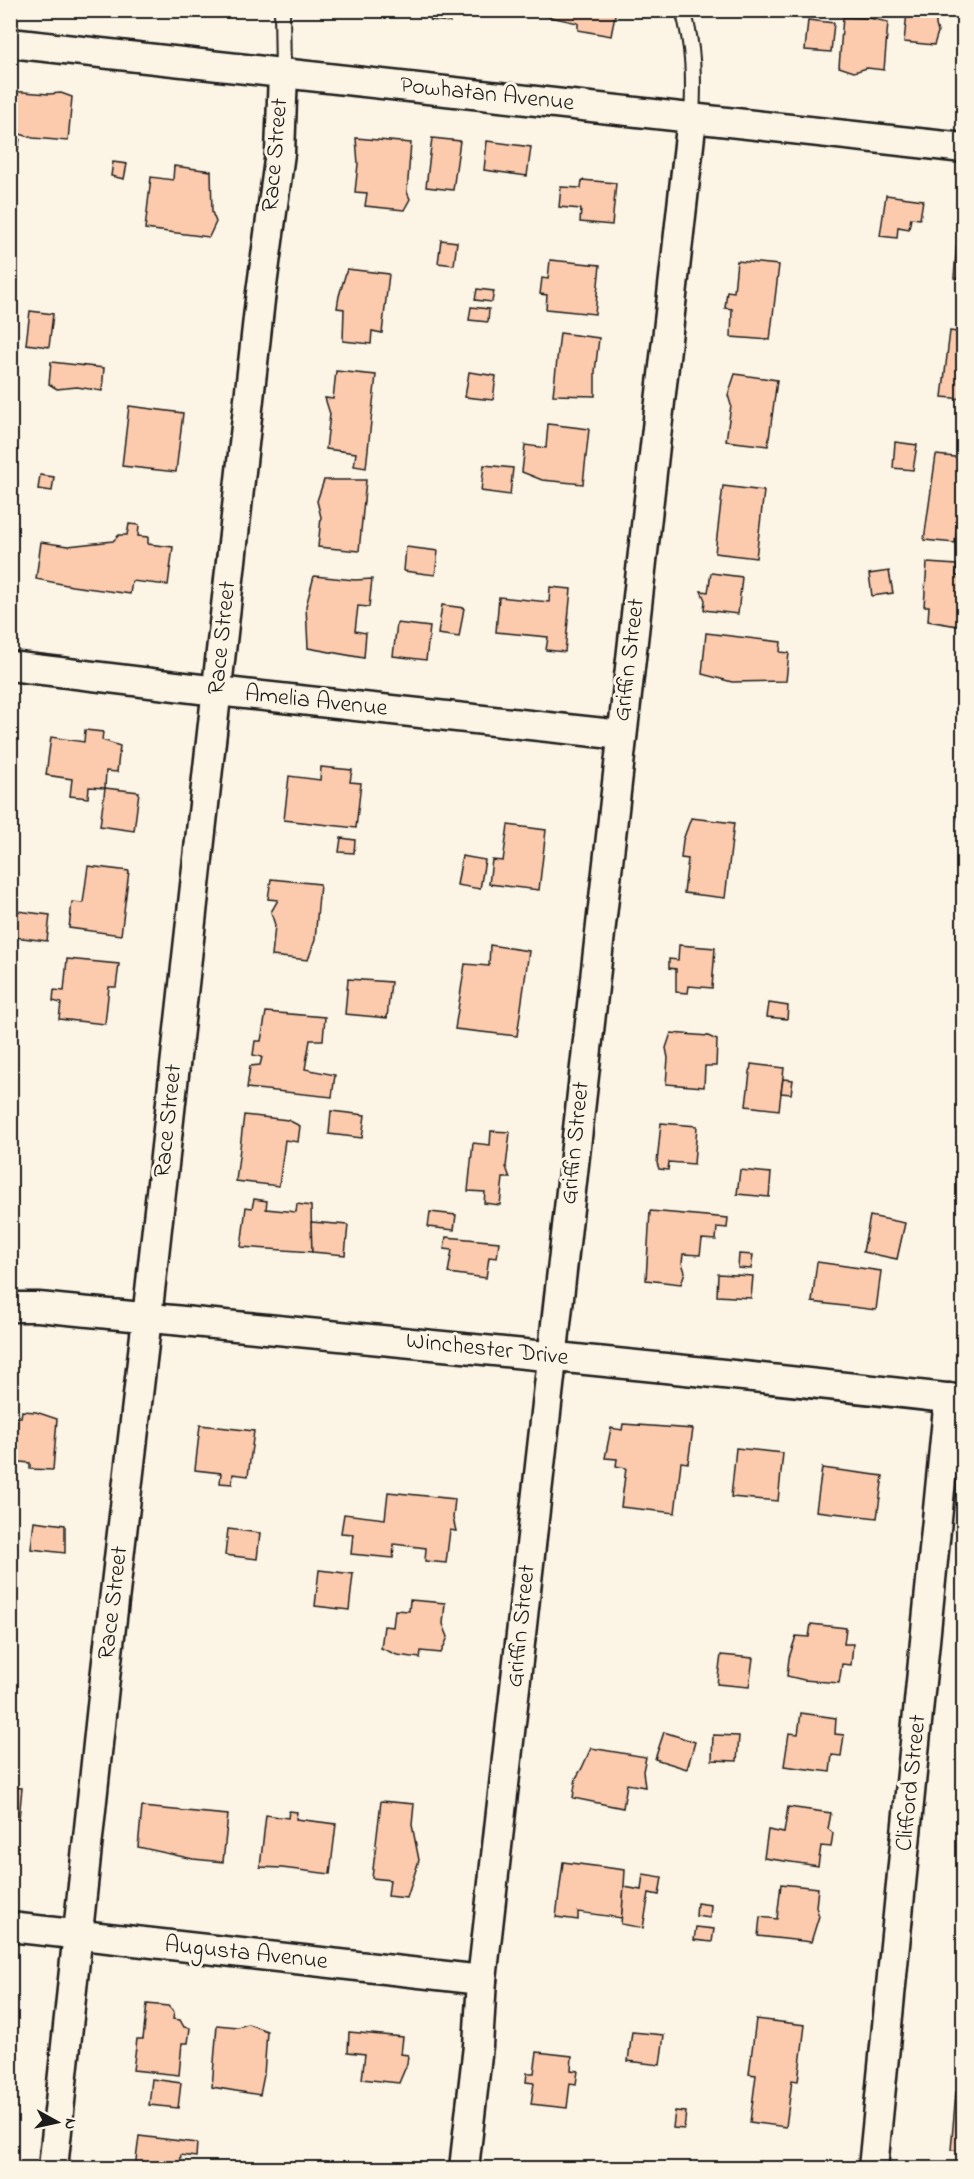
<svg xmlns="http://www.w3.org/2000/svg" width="974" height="2179" font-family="'Indie Flower',sans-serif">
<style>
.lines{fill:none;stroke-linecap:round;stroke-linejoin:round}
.stream{stroke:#608a9b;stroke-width:9}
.building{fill:#fccaac;stroke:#1c1c1c;stroke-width:1.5}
.lane-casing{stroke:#1c1c1c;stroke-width:18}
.street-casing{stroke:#1c1c1c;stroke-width:33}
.lane{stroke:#fcf5e5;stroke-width:14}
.street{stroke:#fcf5e5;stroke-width:28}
.labels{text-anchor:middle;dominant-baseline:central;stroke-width:6;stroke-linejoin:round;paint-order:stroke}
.street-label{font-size:24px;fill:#1c1c1c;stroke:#fcf5e5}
</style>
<rect width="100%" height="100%" fill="#fcf5e5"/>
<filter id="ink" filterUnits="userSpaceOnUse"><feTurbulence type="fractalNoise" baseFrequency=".0167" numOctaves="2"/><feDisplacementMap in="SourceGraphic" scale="12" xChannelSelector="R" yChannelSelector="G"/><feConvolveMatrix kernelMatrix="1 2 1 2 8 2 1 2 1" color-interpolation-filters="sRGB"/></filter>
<g filter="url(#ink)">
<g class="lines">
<!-- stream -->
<polyline class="stream" points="960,811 964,827"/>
</g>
<!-- building -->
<g class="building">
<polygon points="431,10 465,10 465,13 451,11 450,22 430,20"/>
<polygon points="541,10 616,10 611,36 578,30 578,23 541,15"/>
<polygon points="907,12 936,15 936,25 938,32 934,45 904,42"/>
<polygon points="843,17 869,18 888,22 884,70 867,68 854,72 839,67"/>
<polygon points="808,20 834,23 831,52 805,50"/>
<polygon points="10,91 49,94 61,93 72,97 68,141 33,138 10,131"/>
<polygon points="10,137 20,139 14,169 10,169"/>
<polygon points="356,138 411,143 407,192 410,199 404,210 365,206 367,193 355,192 358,164"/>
<polygon points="432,138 460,141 453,190 426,187"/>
<polygon points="487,141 531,147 527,176 484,170"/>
<polygon points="113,162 127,164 124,179 111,176"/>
<polygon points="174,166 211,171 212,212 216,222 209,237 145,229 151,177 173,180"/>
<polygon points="582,180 616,183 612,225 580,222 581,209 559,207 561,187 581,188"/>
<polygon points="886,195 923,200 920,219 911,218 909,229 898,227 897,238 880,236"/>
<polygon points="958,227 964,228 964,279 954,278"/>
<polygon points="441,240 457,242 454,265 438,263"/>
<polygon points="550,260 600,265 595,314 546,309 547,295 540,294 542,278 548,279"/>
<polygon points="737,261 779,265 770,340 731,337 732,309 725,308 727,291 734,292"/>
<polygon points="347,269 389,274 382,333 372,331 371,344 343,341 344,309 337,308 339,296"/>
<polygon points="477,289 494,291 492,302 475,300"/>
<polygon points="471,307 489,309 488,322 469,320"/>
<polygon points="30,311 53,314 49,347 26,344"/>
<polygon points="950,331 964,333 964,399 942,397"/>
<polygon points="560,333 599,338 595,372 595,396 553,395"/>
<polygon points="51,362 104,368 102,391 77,387 57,389 49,384"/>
<polygon points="336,371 376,375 366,468 354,466 356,453 326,449 330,414 325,398 333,399"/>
<polygon points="469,372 496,376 493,400 465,397"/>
<polygon points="735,374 777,380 768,446 726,441 731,405 728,395"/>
<polygon points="129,406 183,413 176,472 122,466"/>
<polygon points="548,424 589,429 583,484 542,480 522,472 525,445 546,448"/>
<polygon points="895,442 917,445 913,470 893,468"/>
<polygon points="936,455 964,458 964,502 960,502 955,543 924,540"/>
<polygon points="484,465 513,468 510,495 481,491"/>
<polygon points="40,475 54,477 52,491 38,489"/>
<polygon points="324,480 366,480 359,551 318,547 321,517 317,501"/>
<polygon points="723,486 764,491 756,558 715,553"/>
<polygon points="129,524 139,525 138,536 148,537 148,544 173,547 168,585 132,581 130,594 72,586 36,579 41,542 68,546 113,541 119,535 127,535"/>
<polygon points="406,547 438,551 435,575 404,571"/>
<polygon points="927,563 957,565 956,576 964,576 964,627 928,621 929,606 924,606"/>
<polygon points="889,571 893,593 872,596 869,574"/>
<polygon points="711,573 742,577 738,614 704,610 705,600 701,591 708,592"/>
<polygon points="314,576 355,580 372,579 369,607 358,606 355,631 366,633 364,658 308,648 306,606"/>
<polygon points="550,587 571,589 565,652 546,650 548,637 496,632 499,597 549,602"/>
<polygon points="442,605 464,608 459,637 438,634"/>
<polygon points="397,623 430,627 426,660 393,656"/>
<polygon points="706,633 781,642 780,652 789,653 786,681 732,682 702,674"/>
<polygon points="85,730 103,732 102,740 120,746 117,772 106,771 105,788 89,787 88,798 70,796 72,779 46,775 51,737 84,742"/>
<polygon points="321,767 352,770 350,782 361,783 356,828 284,820 289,776 320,780"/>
<polygon points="105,788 139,792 134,831 100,826"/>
<polygon points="691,818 734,823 725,898 684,893 688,859 681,858 683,840"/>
<polygon points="508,825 546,830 539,890 489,884 492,860 503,861"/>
<polygon points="341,838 355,840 354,853 339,852"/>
<polygon points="462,856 485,860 480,889 457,885"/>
<polygon points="88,866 129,871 121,935 69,928 72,902 83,903"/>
<polygon points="271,879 320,884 315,940 308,960 272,956 275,925 271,912 278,900 268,899"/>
<polygon points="17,911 50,915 47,941 14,937"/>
<polygon points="490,945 529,951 517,1036 455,1029 465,964 489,966"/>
<polygon points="679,945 715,948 712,988 689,986 688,993 676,992 676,969 669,968 669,959 678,960"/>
<polygon points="67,959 119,964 116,987 109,987 105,1024 59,1019 61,1003 53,1001 54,990 64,991"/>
<polygon points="348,979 391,982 387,1018 345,1014"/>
<polygon points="769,1003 788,1006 787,1019 767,1017"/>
<polygon points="266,1012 325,1017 323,1040 310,1040 305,1069 335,1075 332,1097 247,1088 250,1066 260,1065 262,1057 253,1055 255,1041 261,1041"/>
<polygon points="671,1033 708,1036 717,1040 716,1066 705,1066 704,1087 666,1084 668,1058 666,1048"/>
<polygon points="751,1064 784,1068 779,1110 746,1106"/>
<polygon points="783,1079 793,1080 791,1094 781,1093"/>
<polygon points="331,1111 365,1115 362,1138 329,1134"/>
<polygon points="244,1115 288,1120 300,1126 298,1142 285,1140 279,1186 236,1181"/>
<polygon points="661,1123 697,1126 694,1164 669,1162 668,1170 659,1169 657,1163"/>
<polygon points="491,1131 510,1132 506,1167 510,1178 503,1178 500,1205 484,1203 485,1192 468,1191 473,1143 490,1145"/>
<polygon points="740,1170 771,1173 769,1197 737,1194"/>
<polygon points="254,1199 267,1201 266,1209 296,1212 297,1204 311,1206 312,1252 241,1247 246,1207 252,1208"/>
<polygon points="650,1211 728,1218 727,1228 717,1227 716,1240 702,1239 700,1255 683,1254 682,1263 685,1272 681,1284 646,1280"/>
<polygon points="430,1212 456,1215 454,1230 428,1227"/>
<polygon points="870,1216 905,1223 897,1259 863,1252"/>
<polygon points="311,1222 348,1225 345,1255 312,1252"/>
<polygon points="446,1237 499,1242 497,1258 489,1257 486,1278 448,1273 452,1250 444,1249"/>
<polygon points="739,1254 753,1255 751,1269 738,1268"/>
<polygon points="817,1262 881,1271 876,1310 812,1302"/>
<polygon points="718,1274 753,1276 751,1298 717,1296"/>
<polygon points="22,1411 36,1412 57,1419 53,1470 30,1469 30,1463 10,1461 10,1418 21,1417"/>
<polygon points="623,1424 693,1429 688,1463 681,1462 675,1513 621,1507 626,1468 616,1466 617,1459 605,1458 611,1428 622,1430"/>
<polygon points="200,1425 254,1431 248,1476 233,1474 232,1484 220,1483 221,1473 195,1470"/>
<polygon points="736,1448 783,1453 778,1501 731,1497"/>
<polygon points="822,1468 883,1476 877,1518 816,1511"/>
<polygon points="388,1492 455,1499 453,1518 456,1531 450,1530 446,1563 425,1561 426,1548 394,1544 393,1558 351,1554 353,1534 341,1533 344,1514 385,1519"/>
<polygon points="34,1521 65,1525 65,1553 31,1549"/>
<polygon points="228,1529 260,1533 257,1559 225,1555"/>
<polygon points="319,1570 353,1574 349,1610 315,1606"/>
<polygon points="410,1600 445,1603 443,1624 448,1637 441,1653 421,1651 420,1658 397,1655 381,1648 384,1626 393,1627 395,1610 409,1611"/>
<polygon points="811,1624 846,1628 844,1644 853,1644 851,1665 842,1664 839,1683 804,1680 787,1676 789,1658 796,1636 809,1637"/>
<polygon points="721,1655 753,1658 749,1687 717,1684"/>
<polygon points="801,1713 836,1718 835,1734 844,1735 841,1756 832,1755 830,1772 784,1766 789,1733 798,1734"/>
<polygon points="664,1732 695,1742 687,1769 655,1759"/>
<polygon points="713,1735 739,1736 737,1761 712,1760"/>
<polygon points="591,1748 646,1757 643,1771 645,1787 627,1784 623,1808 573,1798 576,1778 582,1768"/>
<polygon points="10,1787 22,1788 19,1819 10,1818"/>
<polygon points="381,1801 414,1804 412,1825 419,1860 407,1898 388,1896 390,1880 372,1878"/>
<polygon points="142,1807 228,1815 223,1862 193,1859 138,1847"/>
<polygon points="788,1807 831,1813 828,1829 833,1833 831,1847 821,1846 818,1866 764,1858 768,1830 784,1833"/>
<polygon points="289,1811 297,1812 296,1819 336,1824 330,1874 282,1868 260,1867 266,1815 288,1818"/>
<polygon points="563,1862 625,1870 622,1918 578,1912 578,1920 556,1917"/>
<polygon points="643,1874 662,1877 659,1895 649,1893 643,1928 621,1924 624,1887 641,1890"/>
<polygon points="781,1884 818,1888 816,1907 819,1916 811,1942 758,1936 760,1917 777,1919"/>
<polygon points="697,1903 711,1905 710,1918 696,1916"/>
<polygon points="696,1927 714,1929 712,1942 694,1940"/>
<polygon points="147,2004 168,2006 174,2012 173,2019 180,2020 184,2027 190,2028 188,2043 182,2043 179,2075 133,2070 137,2039 143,2039"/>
<polygon points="756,2019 805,2025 798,2081 792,2080 786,2127 750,2122 756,2075 749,2074"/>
<polygon points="248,2024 267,2031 264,2075 260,2095 212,2087 217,2025 238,2027"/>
<polygon points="349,2032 403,2037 401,2054 408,2055 407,2064 399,2083 362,2079 365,2054 348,2052"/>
<polygon points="632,2032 664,2035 660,2065 628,2061"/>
<polygon points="537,2052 572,2056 571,2070 578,2071 576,2084 570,2083 567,2108 531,2104 534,2083 526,2082 527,2073 534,2073"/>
<polygon points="152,2079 181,2083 178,2108 149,2105"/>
<polygon points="956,2092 964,2093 964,2151 951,2150"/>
<polygon points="675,2111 686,2112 684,2129 673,2128"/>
<polygon points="139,2136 197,2143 196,2157 181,2155 180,2168 135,2168"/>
</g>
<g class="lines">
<defs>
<g id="lane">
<polyline points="282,10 283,73"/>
<path d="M683,10C694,48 694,79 692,118"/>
</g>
<g id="street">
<polyline points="10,43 964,148"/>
<polyline points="10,666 217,691 622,735"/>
<path d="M10,1307H38C347,1337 655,1365 964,1400"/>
<polyline points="10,1927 482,1980"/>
<polyline points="53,2168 104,1687 147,1318 260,300 280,153 283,73"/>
<polyline points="464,2168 478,2046 482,1980 692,118"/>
<polyline points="873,2168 949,1398"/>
</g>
</defs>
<!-- lane casing -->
<use href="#lane" class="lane-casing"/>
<!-- street casing -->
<use href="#street" class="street-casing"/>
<!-- lane -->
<use href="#lane" class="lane"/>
<!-- street -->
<use href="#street" class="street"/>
</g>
</g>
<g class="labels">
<!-- street labels -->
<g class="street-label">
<text transform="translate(487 95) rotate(6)">Powhatan Avenue</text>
<text transform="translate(276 155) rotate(-85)">Race Street</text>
<text transform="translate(223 638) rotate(-84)">Race Street</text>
<text transform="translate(630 660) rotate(-83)">Griffin Street</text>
<text transform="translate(316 702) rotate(6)">Amelia Avenue</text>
<text transform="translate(169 1121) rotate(-84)">Race Street</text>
<text transform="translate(576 1143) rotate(-84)">Griffin Street</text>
<text transform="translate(487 1350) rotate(6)">Winchester Drive</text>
<text transform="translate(114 1603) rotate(-83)">Race Street</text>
<text transform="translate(522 1626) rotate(-84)">Griffin Street</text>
<text transform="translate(912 1783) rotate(-84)">Clifford Street</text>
<text transform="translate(246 1954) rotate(6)">Augusta Avenue</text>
</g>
</g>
<!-- margin -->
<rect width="974" height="2179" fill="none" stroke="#fcf5e5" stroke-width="36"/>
<rect x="18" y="18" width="938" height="2143" fill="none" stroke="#1c1c1c" stroke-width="2" filter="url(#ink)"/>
<!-- north arrow -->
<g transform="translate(57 2122) rotate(98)" stroke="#fcf5e5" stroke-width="4.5" paint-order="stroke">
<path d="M0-4.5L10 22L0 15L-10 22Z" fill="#1c1c1c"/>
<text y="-9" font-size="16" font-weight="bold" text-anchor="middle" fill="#1c1c1c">N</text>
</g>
</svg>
